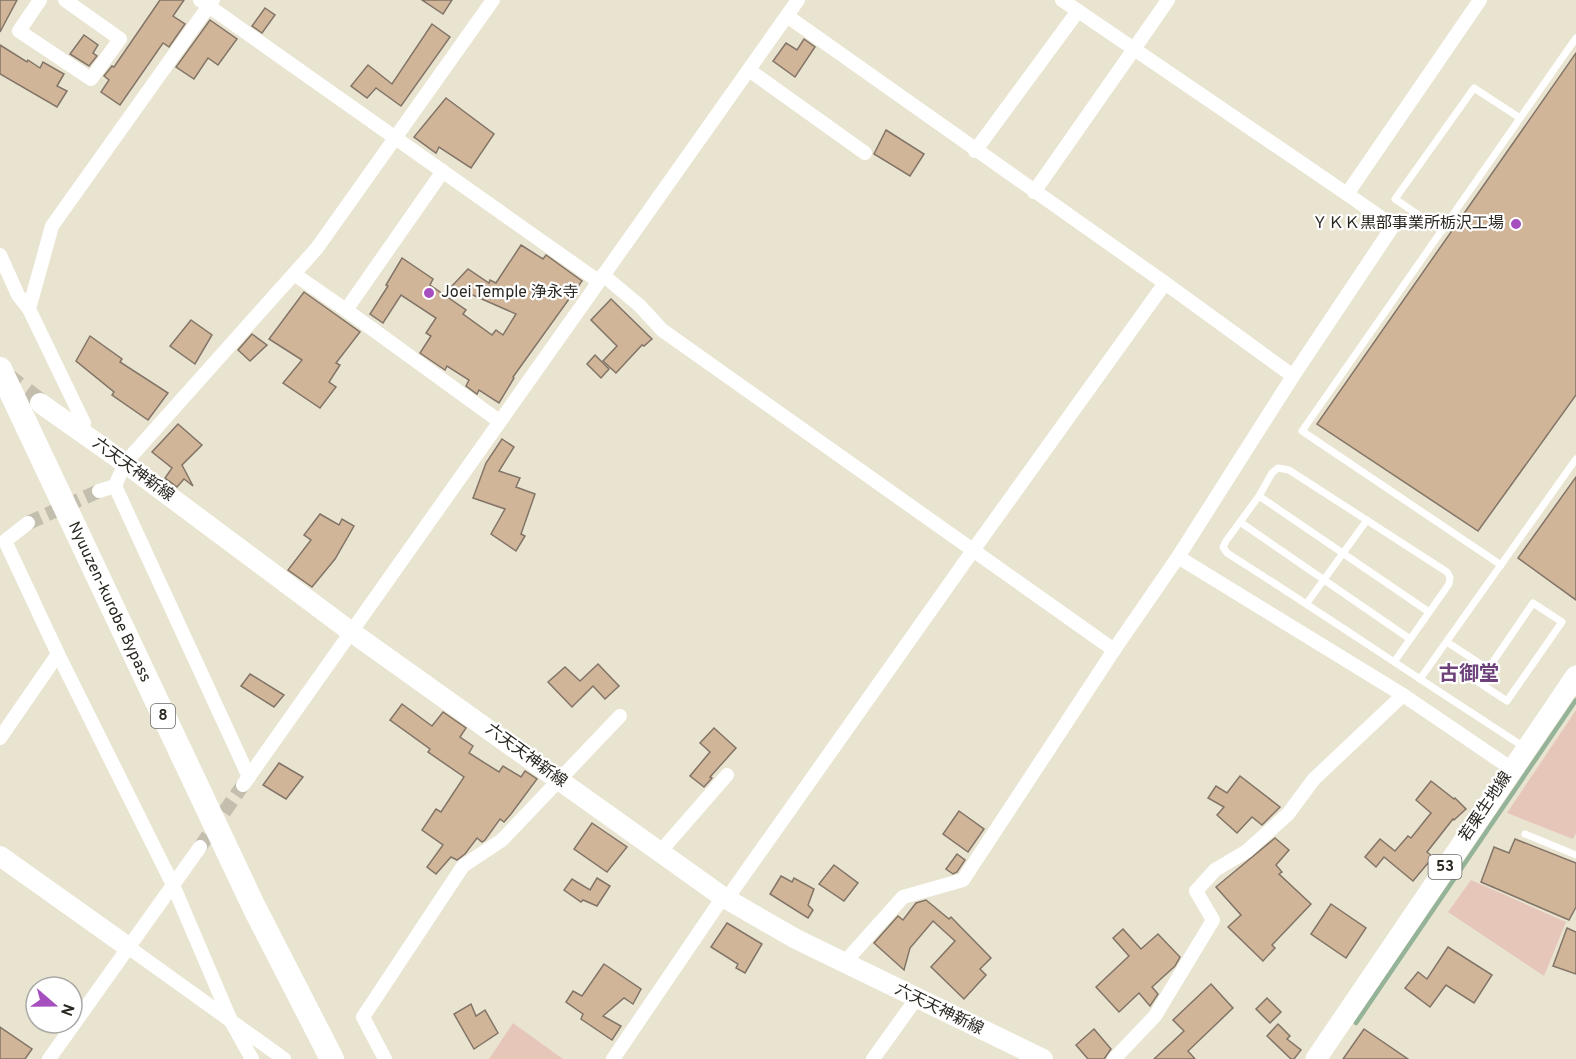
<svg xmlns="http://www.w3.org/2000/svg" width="1576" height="1059" font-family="Overpass,'Noto Sans JP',sans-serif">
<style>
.green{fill:#e7c6ba}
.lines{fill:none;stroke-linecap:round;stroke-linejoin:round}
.stream{stroke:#94b399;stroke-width:4.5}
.building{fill:#d1b599;stroke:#827467;stroke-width:1.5}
.street-tunnel{stroke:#c3bead;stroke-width:14;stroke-dasharray:14 7;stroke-linecap:butt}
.secondary-tunnel{stroke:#c3bead;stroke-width:20;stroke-dasharray:20 10;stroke-linecap:butt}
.lane{stroke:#fff;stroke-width:7}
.street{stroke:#fff;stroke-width:14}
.secondary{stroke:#fff;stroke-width:20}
.primary{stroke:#fff;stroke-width:21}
.highway{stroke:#fff;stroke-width:24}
.poi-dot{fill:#a550be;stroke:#fff;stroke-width:2}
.labels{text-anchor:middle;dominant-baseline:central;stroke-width:4.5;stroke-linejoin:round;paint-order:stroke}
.shield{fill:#fff;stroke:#6a6864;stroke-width:1.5}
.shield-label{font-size:15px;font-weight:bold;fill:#2a2821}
.poi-label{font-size:16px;fill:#2a2821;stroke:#fff;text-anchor:end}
.street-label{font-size:16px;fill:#2a2821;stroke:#fff}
.quarter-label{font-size:20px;font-weight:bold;fill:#6d427a;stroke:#fff}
</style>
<rect width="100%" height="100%" fill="#e9e4d0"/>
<!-- green -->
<g class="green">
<polygon points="1576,710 1576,833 1573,839 1507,813"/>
<polygon points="1471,880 1566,922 1544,976 1448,912"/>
<polygon points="513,1023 563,1059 489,1059"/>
</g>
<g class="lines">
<!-- stream -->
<polyline class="stream" points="1356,1023 1576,700"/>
</g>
<!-- building -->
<g class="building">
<polygon points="0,0 17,0 0,32"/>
<polygon points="160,0 184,0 173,16 185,24 169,47 163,43 120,105 101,92 109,80 104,76 112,66 114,67"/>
<polygon points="422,0 452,0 443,14"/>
<polygon points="265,8 275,15 262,33 252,26"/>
<polygon points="210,20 237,39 218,65 208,58 194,79 176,67"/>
<polygon points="432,24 450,37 401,106 376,88 367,98 351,86 368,65 392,84"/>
<polygon points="84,35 98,45 93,53 97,56 89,66 70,54"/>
<polygon points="804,39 815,47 795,77 773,61 786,43 797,50"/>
<polygon points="0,45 27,62 28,60 40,68 43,62 64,74 57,86 67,91 57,107 0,74"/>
<polygon points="1576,53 1576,395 1478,531 1317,424"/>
<polygon points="446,98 494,134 471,168 439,147 436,153 414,137"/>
<polygon points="886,130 924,154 910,176 874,154"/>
<polygon points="521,245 543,259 546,255 582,281 513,377 514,378 499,403 479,390 477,394 466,386 469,380 447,366 445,370 420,353 431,336 426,333 436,318 401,295 383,323 370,314 388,286 386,285 402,258 433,279 430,285 466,310 463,314 492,335 496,330 503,335 516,314 452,286 468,269 489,283 490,280 496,283"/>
<polygon points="304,292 360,332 336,363 340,365 329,382 336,387 320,408 283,383 302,360 269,339"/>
<polygon points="611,299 652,339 644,346 642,345 616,373 603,361 617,346 591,320"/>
<polygon points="191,320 212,335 195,364 170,346"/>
<polygon points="252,334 267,345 250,361 238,350"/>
<polygon points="90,336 122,359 120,362 168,393 148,420 112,395 114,392 76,361"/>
<polygon points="595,355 609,369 601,378 587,364"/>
<polygon points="178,424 202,445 182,465 193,486 184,479 177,487 165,478 172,468 152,452"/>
<polygon points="502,439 514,447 499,471 520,478 516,487 535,494 521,534 525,536 516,551 491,534 505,509 473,498 486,463"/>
<polygon points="1576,477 1576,600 1518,558"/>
<polygon points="320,514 339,525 342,519 354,526 335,559 312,587 288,570 311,540 304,535"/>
<polygon points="598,664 619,686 605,699 593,686 572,707 548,682 565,667 580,681"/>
<polygon points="250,674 284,695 274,707 241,686"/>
<polygon points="402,704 432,726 443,712 466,728 460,737 473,746 469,753 499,772 503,766 521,777 525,771 537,779 511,814 504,822 500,819 485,840 482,842 477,838 465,854 457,860 451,857 436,874 427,867 443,845 422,830 436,809 441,812 464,777 428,752 430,749 390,720"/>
<polygon points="714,728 736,748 710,777 712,778 704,787 690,776 710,752 700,743"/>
<polygon points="279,763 303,777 286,799 263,785"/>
<polygon points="1240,776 1280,807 1262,825 1252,817 1237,833 1217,815 1224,807 1208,798 1216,786 1227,793"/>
<polygon points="1431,781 1454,799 1455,798 1466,809 1454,820 1453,819 1427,852 1433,857 1413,881 1384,857 1376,867 1365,857 1380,839 1395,851 1408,836 1411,838 1431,813 1416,800"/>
<polygon points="959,811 984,829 968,852 943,834"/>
<polygon points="592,823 627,847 607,872 574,849"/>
<polygon points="1275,838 1289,850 1276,865 1282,872 1279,874 1311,904 1272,945 1275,948 1263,961 1228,927 1241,915 1216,887"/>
<polygon points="1515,839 1576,863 1576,907 1569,920 1481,882 1494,847 1509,853"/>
<polygon points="957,854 965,860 957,872 953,874 946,869"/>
<polygon points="834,865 858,883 844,901 819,884"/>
<polygon points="781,876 792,882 794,878 814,889 808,905 813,910 808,918 770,894"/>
<polygon points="597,878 610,886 597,906 583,900 581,902 564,890 572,879 590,890"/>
<polygon points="926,900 949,919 951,917 991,958 980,969 986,975 964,999 931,967 955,941 933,921 910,948 904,970 874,943 898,916 903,920 916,903"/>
<polygon points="1331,904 1366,928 1346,958 1311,934"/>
<polygon points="727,923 762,944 745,973 736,968 738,964 711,947"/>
<polygon points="1567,928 1576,932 1576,974 1553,966"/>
<polygon points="1123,929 1141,949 1158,934 1180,957 1175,966 1152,987 1158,994 1150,1006 1139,993 1119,1012 1096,987 1129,956 1113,938"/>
<polygon points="1448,947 1492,975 1474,1003 1446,985 1430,1007 1405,988 1418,972 1427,979"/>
<polygon points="604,964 641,989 633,1004 624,998 603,1016 621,1026 612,1040 581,1019 583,1014 566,1002 573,991 582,996"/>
<polygon points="1211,984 1233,1008 1188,1051 1195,1059 1154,1059 1184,1031 1173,1020"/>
<polygon points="1267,998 1281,1012 1270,1023 1256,1009"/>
<polygon points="471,1004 476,1016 485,1010 498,1033 474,1049 454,1014"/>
<polygon points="1278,1024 1290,1036 1287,1039 1301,1050 1294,1059 1291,1059 1267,1036"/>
<polygon points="0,1027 32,1049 25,1059 0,1059"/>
<polygon points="1094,1029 1111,1049 1104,1059 1088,1059 1076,1045"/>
<polygon points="1364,1029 1408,1059 1343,1059"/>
</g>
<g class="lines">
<!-- street-tunnel -->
<g class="street-tunnel">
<polyline points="28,523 99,491"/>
<polyline points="200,847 243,785"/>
</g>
<!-- secondary-tunnel -->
<polyline class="secondary-tunnel" points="2,374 40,403"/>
<!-- lane -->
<g class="lane">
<polyline points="1442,231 1395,199 1474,88 1520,118"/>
<polyline points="1259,496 1429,612"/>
<polyline points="1240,522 1410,639"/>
<polyline points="1501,565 1302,431 1576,38"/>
<polyline points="1307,603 1367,520"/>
<polyline points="1447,642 1488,669 1533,603 1562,622 1507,701 1478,682 1488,669"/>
<path d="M1394,662L1449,584L1450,577L1447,572L1289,470L1278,468L1272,473L1259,496L1226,541L1223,547L1227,553C1292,594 1356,637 1420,679"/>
<polyline points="1524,747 1420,679 1576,459"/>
<polyline points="1525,834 1576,855"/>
</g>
<!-- street -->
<g class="street">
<polyline points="40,0 19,31 91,79 120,39 65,0"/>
<polyline points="200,0 598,281"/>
<polyline points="1062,0 1134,49 1168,0"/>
<polyline points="1480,0 1347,194 1393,226 1293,376 1178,557 1403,695 1512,769"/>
<polyline points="787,16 1165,283 1293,376"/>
<polyline points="749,70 865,153"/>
<polyline points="975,151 1078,11"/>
<polyline points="443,171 346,310 499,421"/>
<polyline points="1034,192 1134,49 1347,194"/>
<polyline points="0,255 18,295 29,309"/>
<polyline points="294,274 346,310"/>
<polyline points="603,275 640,306 662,330 1114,650"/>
<polyline points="80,433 84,423 29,309 52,226 213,0"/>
<polyline points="115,486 249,777"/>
<polyline points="99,491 115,486 125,463 317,248 493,0"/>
<polyline points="58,654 173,885 231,1021 252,1059"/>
<polyline points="0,738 58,654 5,541 28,523"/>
<polyline points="243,785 798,0"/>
<polyline points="660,852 727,775"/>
<polyline points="726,900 974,549 1165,283"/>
<polyline points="128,947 284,1059"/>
<polyline points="844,963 903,897 963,880 1114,650 1178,557"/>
<polyline points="49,1059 200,847"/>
<polyline points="385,1059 363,1017 463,866 502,840 620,716"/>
<polyline points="613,1059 723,897"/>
<polyline points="873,1059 916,999"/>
<polyline points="1114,1059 1155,1016 1213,920 1196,891 1215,870 1247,851 1288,814 1314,779 1403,695"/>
</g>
<!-- secondary -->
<g class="secondary">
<polyline points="40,403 125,463 350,631 723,897 796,939 1043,1059"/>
<polyline points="0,856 128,947"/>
</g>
<!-- primary -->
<polyline class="primary" points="1316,1059 1576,676"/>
<!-- highway -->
<polyline class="highway" points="0,369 254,907 332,1059"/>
</g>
<!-- markers -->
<g class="poi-dot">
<circle cx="1516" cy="224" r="6"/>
<circle cx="429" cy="293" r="6"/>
</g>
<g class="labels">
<!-- shield labels -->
<g class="shield">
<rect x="151" y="704" width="24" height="24" rx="4.5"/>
<rect x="1428.5" y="855" width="33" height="24" rx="4.5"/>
</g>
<g class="shield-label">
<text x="163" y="716">8</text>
<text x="1445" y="867">53</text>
</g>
<!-- poi labels -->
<g class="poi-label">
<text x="1504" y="224">ＹＫＫ黒部事業所栃沢工場</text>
<text x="441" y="293" text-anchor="start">Joei Temple 浄永寺</text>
</g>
<!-- street labels -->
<g class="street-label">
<text transform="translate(133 470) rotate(36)">六天天神新線</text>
<text transform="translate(109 602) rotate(65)">Nyuuzen-kurobe Bypass</text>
<text transform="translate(526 756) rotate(36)">六天天神新線</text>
<text transform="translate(1486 807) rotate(-56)">若栗生地線</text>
<text transform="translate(939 1010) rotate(26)">六天天神新線</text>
</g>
<!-- quarter labels -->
<g class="quarter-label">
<text x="1469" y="675">古御堂</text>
</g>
</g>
<!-- north arrow -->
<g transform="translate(54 1005) rotate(110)"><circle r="28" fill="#ffffff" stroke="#aaa9a6" stroke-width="1.5"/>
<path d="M0-4.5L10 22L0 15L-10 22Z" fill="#a550be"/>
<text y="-9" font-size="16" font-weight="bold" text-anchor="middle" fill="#2a2821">N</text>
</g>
</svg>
